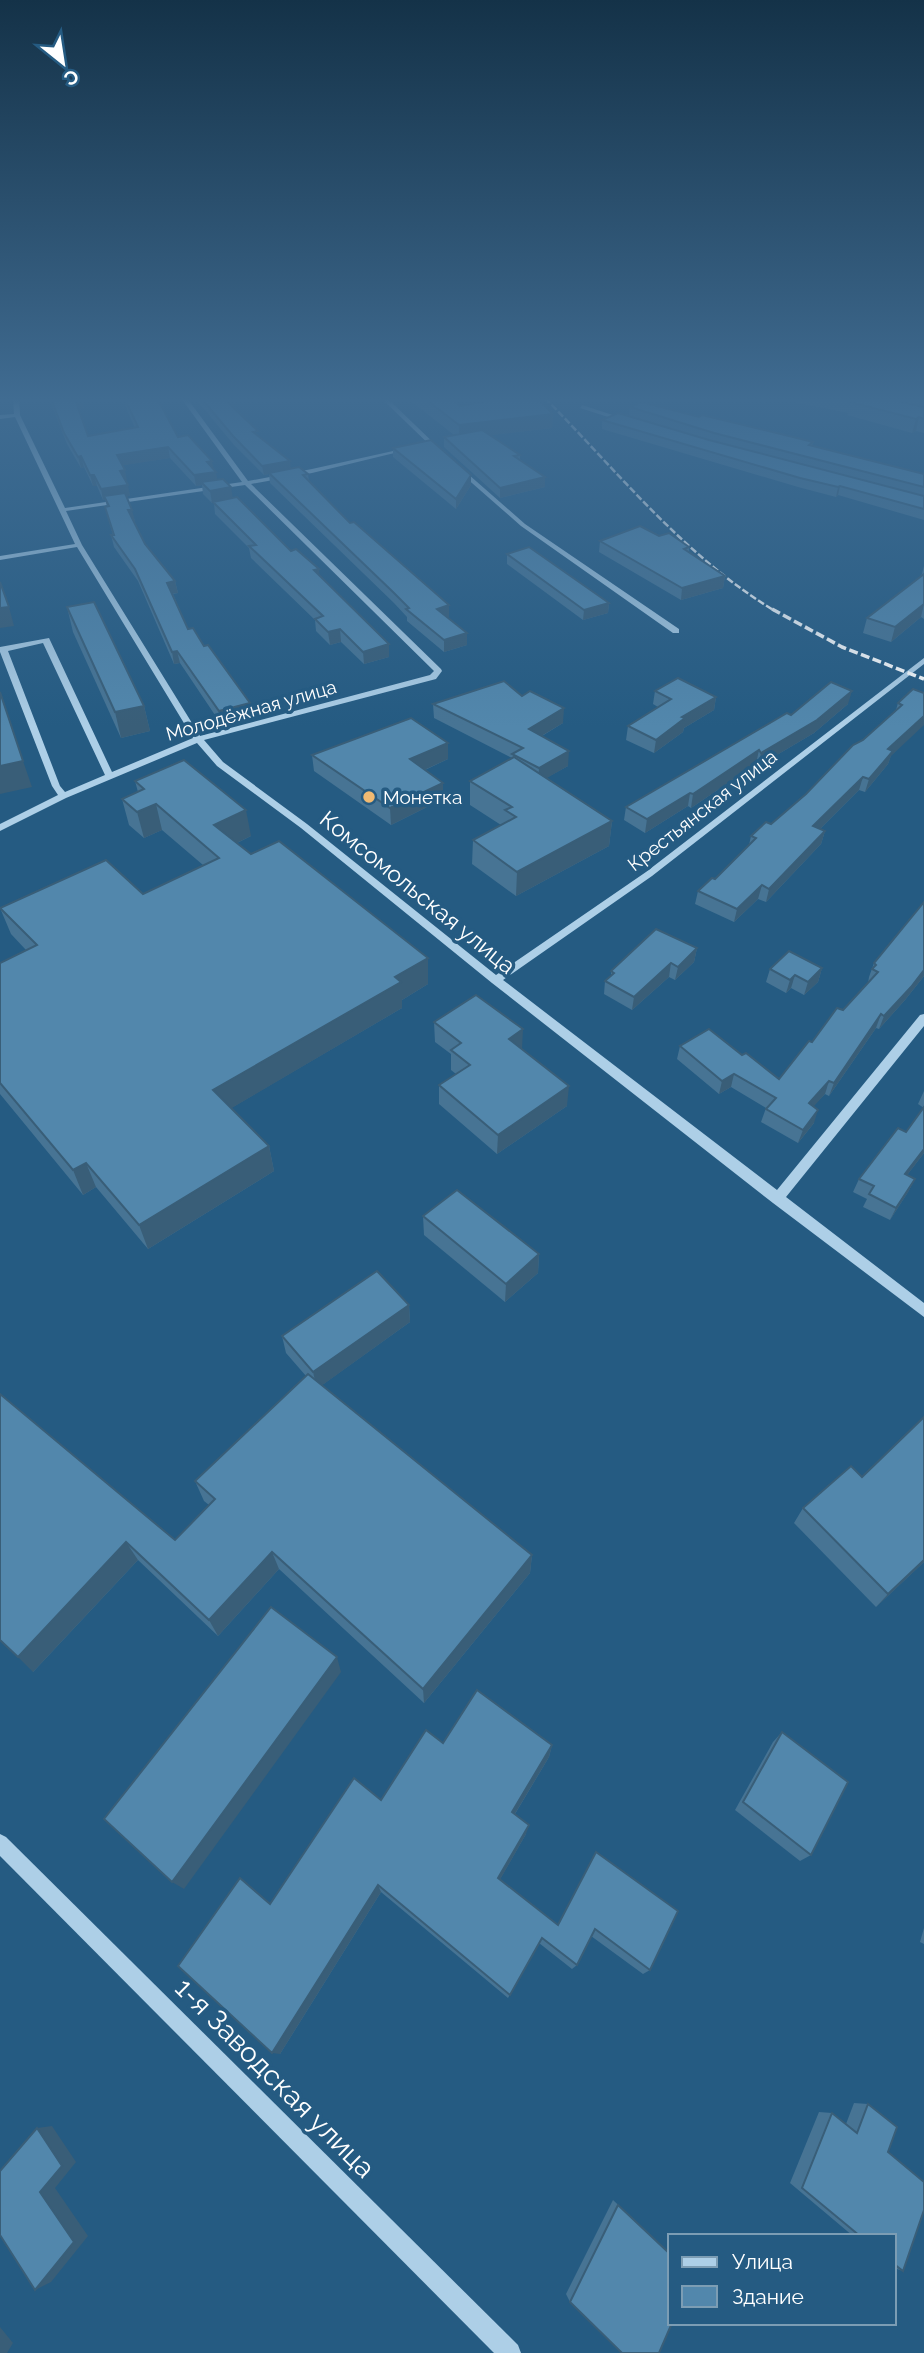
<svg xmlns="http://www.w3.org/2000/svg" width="924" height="2353" font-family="Raleway,sans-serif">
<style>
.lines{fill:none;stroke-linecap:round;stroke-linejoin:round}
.minor{fill:#adcfe7;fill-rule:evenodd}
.rail-far1{stroke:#fff;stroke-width:2.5;stroke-dasharray:7 2.5;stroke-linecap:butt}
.rail{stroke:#fff;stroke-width:3.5;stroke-dasharray:9 3.5;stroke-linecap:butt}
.wall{fill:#477494}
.shaded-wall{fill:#395e78}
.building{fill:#5287ac;stroke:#395e78;stroke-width:2}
.poi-dot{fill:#f0ba72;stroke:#255b82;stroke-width:2.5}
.labels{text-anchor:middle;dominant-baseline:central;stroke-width:7;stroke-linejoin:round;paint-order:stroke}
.far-street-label{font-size:19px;fill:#fff;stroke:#255b82}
.far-poi-label{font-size:19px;fill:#fff;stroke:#255b82;text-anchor:start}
.street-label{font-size:23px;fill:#fff;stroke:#255b82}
.near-street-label{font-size:28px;fill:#fff;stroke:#255b82}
</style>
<rect width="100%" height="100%" fill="#255b82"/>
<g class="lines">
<!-- minor -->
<g class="minor">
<path d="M13,398H19L20,415L65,508L242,482L181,398H187L248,481L312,469L411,447V449L312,473L251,484L441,669L442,671L436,679L204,740L223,762L307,824L496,975L646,872L924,658V664L652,876L503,980L777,1190L920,1015L924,1014V1026L786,1197L924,1303V1317L773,1203L492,983L301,828L217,766L197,743L66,798L0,831V824L58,795L52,786L0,652V647L49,638L112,772L193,738L77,547L0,560V556L75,544L15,417L0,419V415L14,414ZM245,485L434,671L430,675L200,736L82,545L66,511ZM43,643L105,775L65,792L60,786L8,651Z"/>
<polygon points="381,398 387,398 441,450 441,452 437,452"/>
<polygon points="582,405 628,420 629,421 624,422 580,408"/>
<polygon points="456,467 460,467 525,524 679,629 679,633 673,633 521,526 456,469"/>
<polygon points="0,1834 6,1837 518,2345 521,2353 494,2353 0,1856"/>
</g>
<!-- rail-far1 -->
<path class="rail-far1" d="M545,398C618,472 685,557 775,611"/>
<!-- rail -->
<polyline class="rail" points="772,609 842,647 924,679"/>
</g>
<!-- wall -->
<g class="wall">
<polygon points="49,398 81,398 84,409 79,409 88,436 135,428 127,410 124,398 157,398 178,437 214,469 217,479 233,498 320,577 389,644 389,657 364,664 341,642 330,645 316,631 315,620 251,558 249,548 215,514 214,503 212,503 203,494 202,485 196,486 170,458 122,465 130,496 126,496 135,521 134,521 145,544 175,581 178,593 173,594 188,629 204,646 250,703 252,715 221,724 180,663 174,664 138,581 114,547 111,535 113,535 108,518 105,507 107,507 105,499 103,500 97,486 93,486 84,467 81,468 67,444"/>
<polygon points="195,398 232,398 233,408 259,437 290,469 308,474 309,481 350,523 449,605 449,617 447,617 467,645 444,652 407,621 407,617 394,603 270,483 269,474 264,475 234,445"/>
<polygon points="407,398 450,398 460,406 488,401 485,398 537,398 553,414 552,428 490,435 520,455 520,460 545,487 500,498 444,447 444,437 454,435"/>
<polygon points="774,398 924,398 924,433 916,431 912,433 847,415 848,413"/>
<polygon points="630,407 699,417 813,442 812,446 924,474 924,520 838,495 836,497 798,487 602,429 602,420 629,416"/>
<polygon points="393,448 471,475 471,485 456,509 393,457"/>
<polygon points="659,536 689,547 689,552 725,576 723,588 681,600 599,552 600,541"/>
<polygon points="507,554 609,603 608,613 583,620 507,564"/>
<polygon points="924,566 924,619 921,617 891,642 863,633 867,618 921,577"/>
<polygon points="67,607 144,706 150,731 121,738 73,632"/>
<polygon points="913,689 888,764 865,792 859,790 820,829 825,831 821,844 766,902 758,899 734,922 695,904 698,891 715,879 749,845 751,836 771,824 806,794 896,710 898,703"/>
<polygon points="655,691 716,697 714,710 684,728 683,732 654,753 626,740 628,726 658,707 653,704"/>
<polygon points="522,696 563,723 542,736 568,766 546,778 612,821 609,846 516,896 472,864 473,840 501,825 470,805 470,781 512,758 434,718 433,704"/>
<polygon points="848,704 814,733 758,766 756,764 691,808 688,806 645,833 624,820 626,807 791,715"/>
<polygon points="448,743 448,759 425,770 443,799 391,825 314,771 312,755"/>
<polygon points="135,781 251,836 237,843 251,854 428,958 428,984 402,1000 402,1008 231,1108 269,1146 274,1171 148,1249 96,1187 83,1195 0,1094 0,963 26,950 11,934 0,908 143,894 203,865 162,830 144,838 129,825 122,799 138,792"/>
<polygon points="924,902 924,976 905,1000 879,1029 876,1028 829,1096 825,1094 813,1106 814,1123 798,1143 761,1122 766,1108 731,1087 719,1094 677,1059 680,1046 742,1055 779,1079 812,1042 868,983 869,977 874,963"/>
<polygon points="697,948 694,962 675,980 669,977 632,1010 604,994 605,981 611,976 611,971"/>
<polygon points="822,968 818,982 804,995 791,988 786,993 766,982 770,969"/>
<polygon points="434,1022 522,1049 567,1106 497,1154 439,1104 439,1085 456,1074 451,1070 451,1054 435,1042"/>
<polygon points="924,1091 924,1153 907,1175 915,1179 908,1192 890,1220 863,1207 867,1199 853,1192 859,1179 906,1132 924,1108 918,1104"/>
<polygon points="423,1216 539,1254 538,1273 505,1302 424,1235"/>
<polygon points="409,1305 410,1322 322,1385 532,1555 530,1573 424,1703 279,1569 218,1636 138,1560 33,1672 0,1394 175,1540 209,1505 204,1501 195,1481 306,1376 286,1353 282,1336"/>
<polygon points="803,1508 924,1562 876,1607 794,1523"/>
<polygon points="782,1732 811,1855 800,1861 735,1810 773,1742"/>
<polygon points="443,1743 552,1745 549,1757 515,1814 526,1834 500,1879 558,1925 596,1852 650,1970 643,1974 591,1936 577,1965 572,1969 539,1943 508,1998 381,1892 280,2054 270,1904 381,1800"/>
<polygon points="924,1928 924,1944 920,1942"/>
<polygon points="854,2103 868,2104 888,2152 903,2271 894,2268 894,2236 853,2236 790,2183 819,2112 832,2113 846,2124"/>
<polygon points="613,2200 670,2254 570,2302 566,2294"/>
</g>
<!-- shaded-wall -->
<g class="shaded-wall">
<polygon points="81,398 84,409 77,410 75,399"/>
<polygon points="233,398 234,408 226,409 225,400"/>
<polygon points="553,414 552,428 459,439 459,425"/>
<polygon points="919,417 916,431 912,433 916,419"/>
<polygon points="168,447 170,458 119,466 117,455"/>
<polygon points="81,456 84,467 81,468 78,457"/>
<polygon points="212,461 214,472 207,462"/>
<polygon points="290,461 291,470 269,473 269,474 264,475 262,466"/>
<polygon points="125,470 127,481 123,482 120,471"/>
<polygon points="216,472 218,483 201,482 202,485 196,486 194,475"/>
<polygon points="90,475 94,475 97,486 93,486"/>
<polygon points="471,475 471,485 456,509 456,499"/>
<polygon points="545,477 545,487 500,498 500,488"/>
<polygon points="128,485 130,496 106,499 104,496 105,499 103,500 101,489"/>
<polygon points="840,486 838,495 836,497 838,487"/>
<polygon points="231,487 233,499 212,503 210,491"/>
<polygon points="128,510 132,510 135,521 131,522"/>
<polygon points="319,569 320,581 314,570"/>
<polygon points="725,576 723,588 681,600 682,588"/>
<polygon points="175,581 178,593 170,594 167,583"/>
<polygon points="609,603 608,613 583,620 584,610"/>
<polygon points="924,604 921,617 891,642 895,627"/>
<polygon points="449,605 449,617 437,621 437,609"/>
<polygon points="9,607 14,626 0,628 0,608"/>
<polygon points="340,629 341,642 330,645 328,632"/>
<polygon points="467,633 467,645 444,652 444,640"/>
<polygon points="389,644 389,657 364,664 363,652"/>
<polygon points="177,651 180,663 174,664 172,652"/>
<polygon points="852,691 848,704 814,733 758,766 761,753"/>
<polygon points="716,697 714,710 684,728 683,732 654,753 656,740 682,717"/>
<polygon points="250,703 252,715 221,724 219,711"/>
<polygon points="144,706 150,731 121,738 115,712"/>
<polygon points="564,708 563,723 528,744 529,729"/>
<polygon points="924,716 924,725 891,756 888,764 865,792 869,779 888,749"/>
<polygon points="448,743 448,759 411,776 410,759"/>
<polygon points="759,750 756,764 691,808 693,794"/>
<polygon points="569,751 568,766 538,783 539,768"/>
<polygon points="23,761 32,787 0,794 0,766"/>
<polygon points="863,777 859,790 810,839 813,826"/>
<polygon points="443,783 443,799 391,825 390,808"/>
<polygon points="690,793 688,806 645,833 647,819"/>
<polygon points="156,804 162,830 144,838 137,812"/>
<polygon points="246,810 251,836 220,851 214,825"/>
<polygon points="612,821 609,846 516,896 517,872"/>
<polygon points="825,831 821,844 766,902 769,889"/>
<polygon points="762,885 758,899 734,922 737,909"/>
<polygon points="697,948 694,962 675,980 678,967"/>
<polygon points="428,958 428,984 402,1000 402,1008 220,1115 213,1090 395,977"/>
<polygon points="671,963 669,977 632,1010 634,997"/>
<polygon points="822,968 818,982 804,995 808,982"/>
<polygon points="924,970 924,976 905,1000 879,1029 884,1016"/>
<polygon points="795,975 791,988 786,993 790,980"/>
<polygon points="881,1014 876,1028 829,1096 834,1083"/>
<polygon points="523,1029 522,1049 508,1059 509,1039"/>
<polygon points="734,1074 731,1087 719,1094 722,1081"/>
<polygon points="829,1081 825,1094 805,1116 809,1103"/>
<polygon points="569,1086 567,1106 497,1154 498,1135"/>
<polygon points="818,1110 814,1123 798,1143 803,1130"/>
<polygon points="269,1146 274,1171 148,1249 139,1225"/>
<polygon points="924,1149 924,1153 898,1187 905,1174"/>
<polygon points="86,1163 96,1187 83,1195 73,1170"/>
<polygon points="915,1179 908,1192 890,1220 896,1208"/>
<polygon points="539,1254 538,1273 505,1302 506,1284"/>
<polygon points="409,1305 410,1322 317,1389 313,1372"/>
<polygon points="126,1542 138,1560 33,1672 18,1657"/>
<polygon points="272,1552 279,1569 218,1636 209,1620"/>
<polygon points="532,1555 530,1573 424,1703 423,1689"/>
<polygon points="924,1560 924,1562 876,1607 888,1594"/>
<polygon points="337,1657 341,1672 184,1889 172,1882"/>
<polygon points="552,1745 549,1757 510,1822 512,1812"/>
<polygon points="529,1825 526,1834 497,1885 498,1878"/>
<polygon points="378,1885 381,1892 280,2054 272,2053"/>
<polygon points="52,2126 76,2162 55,2188 88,2236 51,2282 35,2290 40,2192 37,2128"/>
<polygon points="0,2327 13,2343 7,2353 0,2353"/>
</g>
<!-- building -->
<g class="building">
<polygon points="51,398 81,398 75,399 88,436 138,427 125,399 128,399 127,398 157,398 178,437 188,435 212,461 207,462 216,472 194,475 168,447 117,455 125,470 120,471 128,485 101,489 94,475 90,475 81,456 78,457 64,433"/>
<polygon points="201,398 233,398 225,400 258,431 253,432 290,461 262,466 233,436"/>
<polygon points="424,398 450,398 460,406 499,399 497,398 537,398 553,414 459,425"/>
<polygon points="841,398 883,398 924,407 924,419 919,417 916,419 850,402 853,400"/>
<polygon points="642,402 699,417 702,415 789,436 813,442 809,445 924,474 924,487 714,433 630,407"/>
<polygon points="618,413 709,440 924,496 924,509 840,486 838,487 800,478 602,420"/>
<polygon points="482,430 520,455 514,456 545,477 500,488 444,437"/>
<polygon points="431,440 471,475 456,499 393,448"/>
<polygon points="299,467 308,474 303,475 350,523 354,522 449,605 437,609 467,633 444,640 406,609 409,608 393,592 269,473"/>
<polygon points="223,479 231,487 210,491 201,482"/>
<polygon points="125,493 132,510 128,510 145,544 175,581 167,583 188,629 193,628 204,646 208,645 250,703 219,711 177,651 172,652 135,569 111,535 114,535 105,507 109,506 104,496"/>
<polygon points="237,497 291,551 296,549 319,569 314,570 389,644 363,652 340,629 328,632 315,619 323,616 249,546 256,545 213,502"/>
<polygon points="640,526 659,536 669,533 689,547 684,549 725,576 682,588 600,541"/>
<polygon points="529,547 609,603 584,610 507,554"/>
<polygon points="924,574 924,604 895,627 867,618"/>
<polygon points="0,582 9,607 0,608"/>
<polygon points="94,602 144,706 115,712 67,607"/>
<polygon points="678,678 716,697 682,717 685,718 656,740 628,726 671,699 655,691"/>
<polygon points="504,681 522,696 530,691 564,708 529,729 569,751 539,768 512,754 523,748 433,704"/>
<polygon points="831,682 852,691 817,720 761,753 759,750 693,794 690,793 647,819 626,807 787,713 791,715"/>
<polygon points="913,689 924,693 924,716 888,749 893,751 869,779 863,777 813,826 825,831 769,889 762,885 737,909 698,891 712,878 715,879 756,838 751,836 766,822 771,824 806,794 853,745 863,740 902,705 898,703"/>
<polygon points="0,692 23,761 0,766"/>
<polygon points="411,718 448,743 410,759 443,783 390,808 312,755"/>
<polygon points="514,757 612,821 517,872 473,840 516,817 505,810 512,807 470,781"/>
<polygon points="184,760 246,810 214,825 251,854 279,841 428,958 395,977 401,982 213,1090 269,1146 139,1225 86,1163 73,1170 0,1083 0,963 37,945 0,908 106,860 143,894 219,858 156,804 137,812 122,799 144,789 135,781"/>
<polygon points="924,902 924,970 911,987 884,1016 881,1014 834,1083 829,1081 809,1103 818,1110 803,1130 766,1109 776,1098 734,1074 722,1081 680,1046 709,1029 742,1055 746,1053 779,1079 809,1041 812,1042 837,1008 843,1010 878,972 872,969 876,965 874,963"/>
<polygon points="656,929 697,948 678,967 671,963 634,997 605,981 614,973 611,971"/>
<polygon points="789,951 822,968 808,982 795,975 790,980 770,969"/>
<polygon points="476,995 523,1029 509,1039 569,1086 498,1135 439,1085 470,1065 451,1050 461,1043 434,1022"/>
<polygon points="924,1107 924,1149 905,1174 915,1179 896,1208 869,1194 874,1186 859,1179 898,1128 906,1132"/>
<polygon points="457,1190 539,1254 506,1284 423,1216"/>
<polygon points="377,1271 409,1305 313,1372 282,1336"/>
<polygon points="308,1374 532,1555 423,1689 272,1552 209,1620 126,1542 18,1657 0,1640 0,1394 175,1540 215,1499 195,1481"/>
<polygon points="924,1417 924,1560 888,1594 803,1508 851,1466 862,1477"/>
<polygon points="271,1607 337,1657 172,1882 104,1819"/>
<polygon points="477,1690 552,1745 512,1812 529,1825 498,1878 558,1925 596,1852 678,1911 650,1970 595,1929 577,1965 542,1938 510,1995 378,1885 272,2053 178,1966 240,1878 270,1904 354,1778 381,1800 426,1730 443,1743"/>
<polygon points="782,1732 848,1782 811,1855 743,1802"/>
<polygon points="868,2104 897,2127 888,2152 924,2182 924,2210 903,2271 894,2264 894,2236 860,2236 802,2188 832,2113 857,2133"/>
<polygon points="37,2128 62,2166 40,2192 74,2242 35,2290 0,2235 0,2171"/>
<polygon points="618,2205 670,2254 670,2323 672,2323 659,2353 622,2353 570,2302"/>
</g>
<!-- sky -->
<linearGradient id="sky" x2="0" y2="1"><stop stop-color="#143248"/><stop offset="0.55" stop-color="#406c92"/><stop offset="1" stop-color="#406c92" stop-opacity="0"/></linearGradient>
<rect width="924" height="727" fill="url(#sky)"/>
<!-- markers -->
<circle class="poi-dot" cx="369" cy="797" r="7"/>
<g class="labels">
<!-- far-street labels -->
<g class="far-street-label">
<text transform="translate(251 710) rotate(-16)">Молодёжная улица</text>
<text transform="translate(702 810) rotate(-38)">Крестьянская улица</text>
</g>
<!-- far-poi labels -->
<g class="far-poi-label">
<text x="383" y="797">Монетка</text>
</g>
<!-- street labels -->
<g class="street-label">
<text transform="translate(418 892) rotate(39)">Комсомольская улица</text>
</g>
<!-- near-street labels -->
<g class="near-street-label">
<text transform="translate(275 2078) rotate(45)">1-я Заводская улица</text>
</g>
</g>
<!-- legend -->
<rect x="668" y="2234" width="228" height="91" fill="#255b82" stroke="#7c9db4" stroke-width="2"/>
<rect x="682" y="2257" width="35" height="10" fill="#adcfe7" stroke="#7c9db4" stroke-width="2"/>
<text x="732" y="2269" font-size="21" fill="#ffffff">Улица</text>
<rect x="682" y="2286" width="35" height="21" fill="#5287ac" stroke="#7c9db4" stroke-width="2"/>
<text x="732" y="2304" font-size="21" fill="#ffffff">Здание</text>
<!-- north arrow -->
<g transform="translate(63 63) rotate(150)" stroke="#255b82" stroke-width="5" paint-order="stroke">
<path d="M0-5L12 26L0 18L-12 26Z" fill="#ffffff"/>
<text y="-10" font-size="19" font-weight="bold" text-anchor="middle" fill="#ffffff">С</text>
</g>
</svg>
